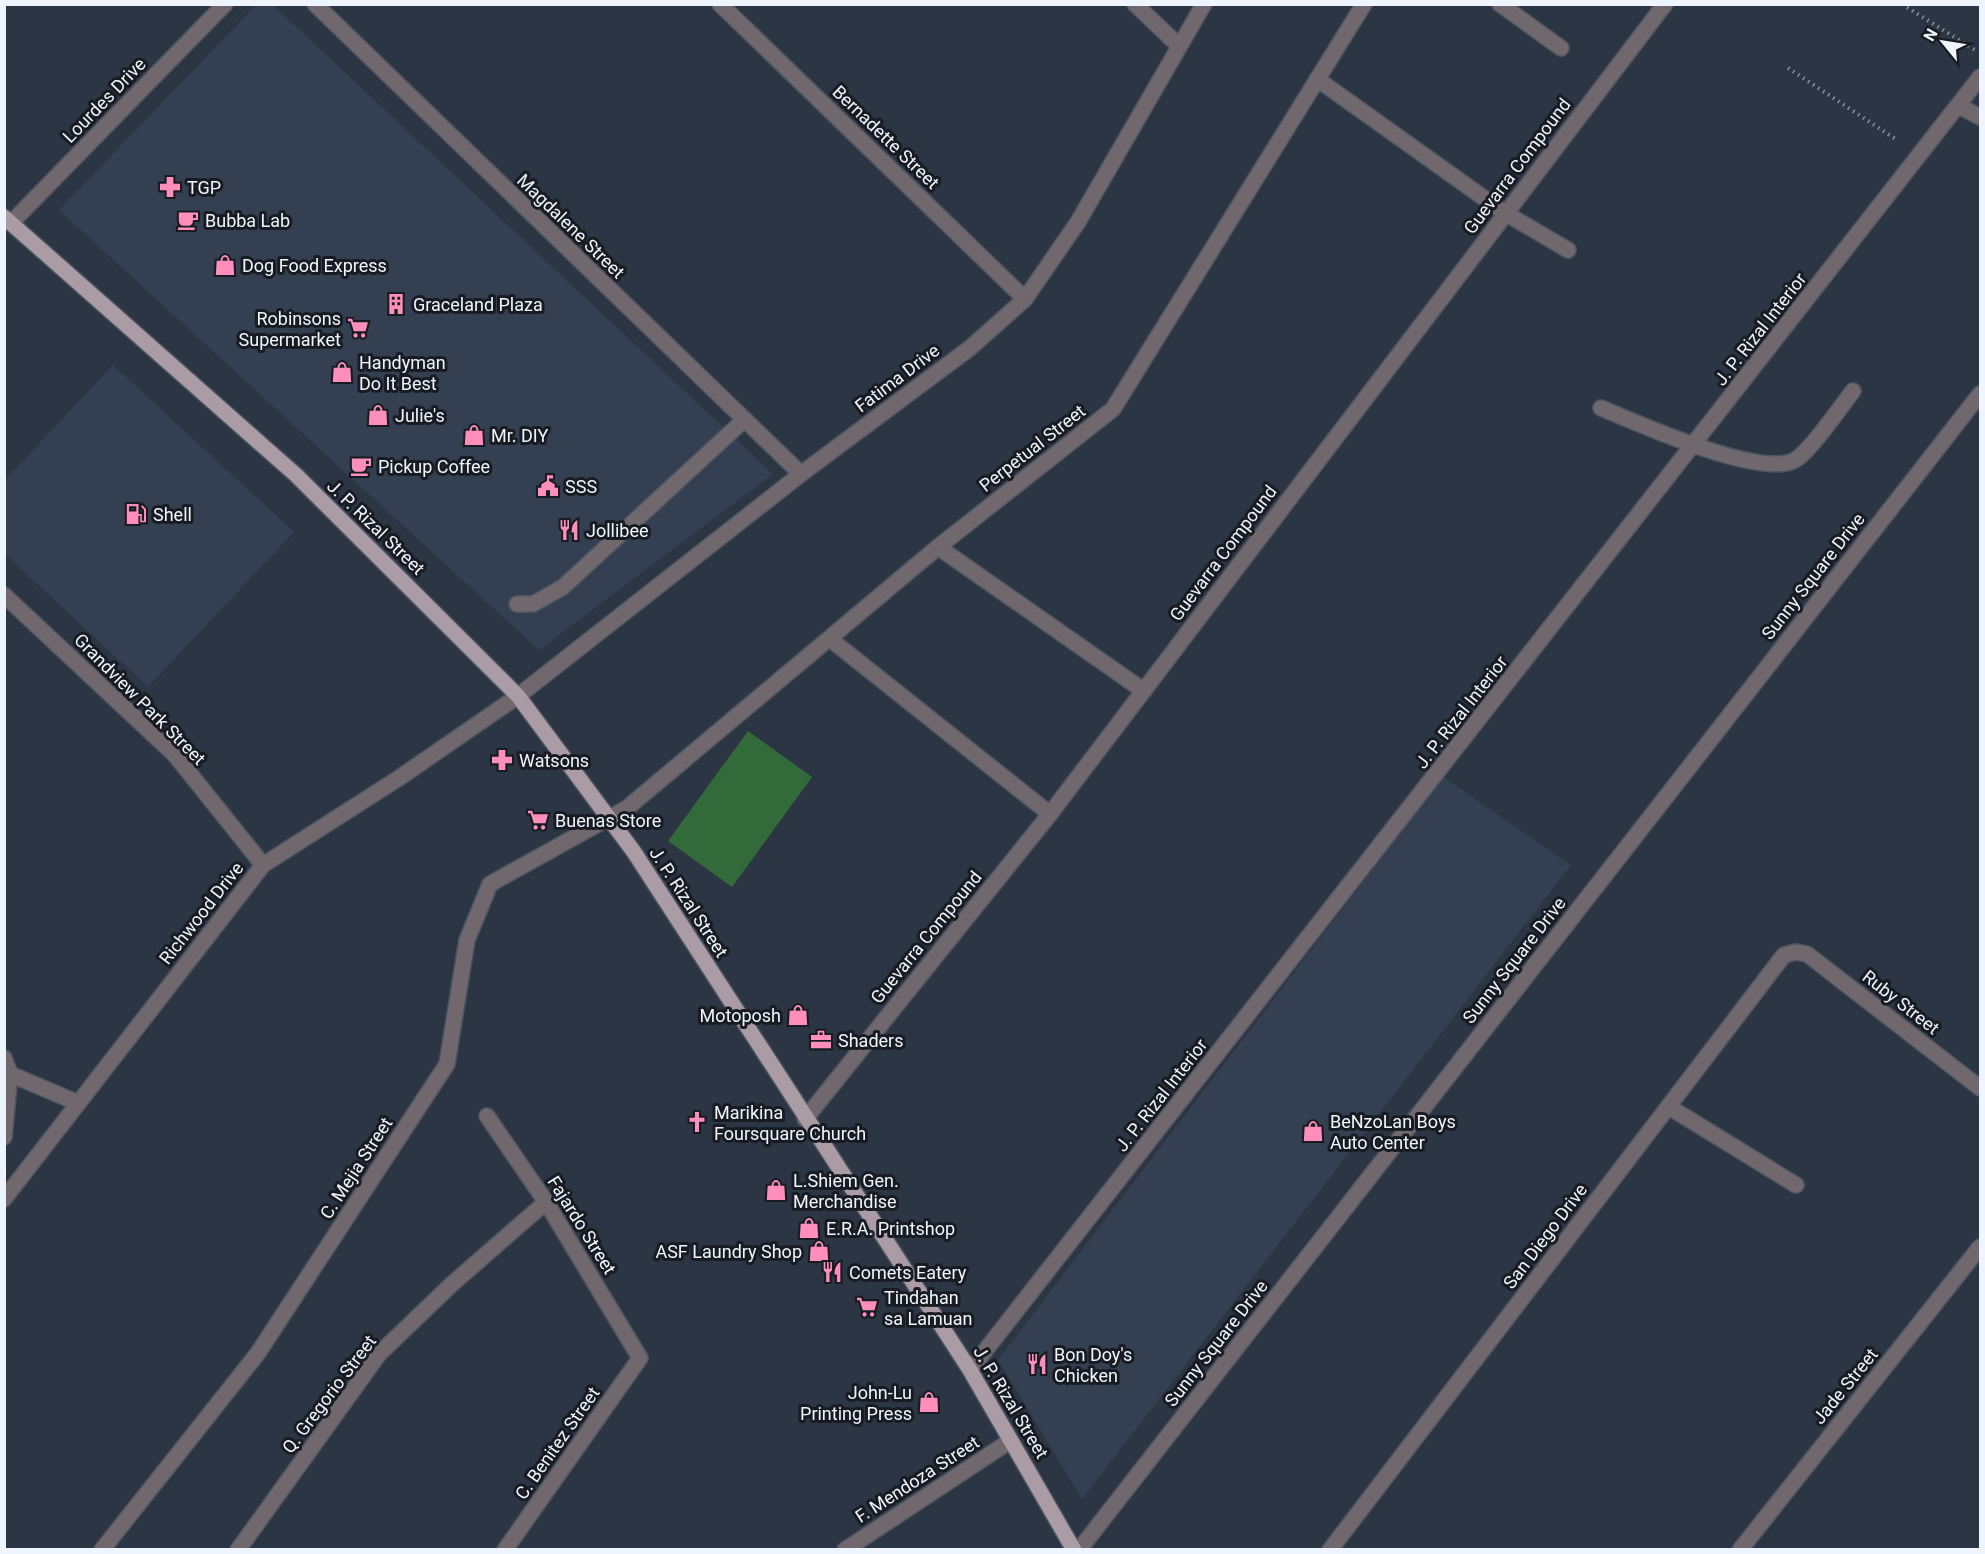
<svg xmlns="http://www.w3.org/2000/svg" width="1985" height="1554" font-family="Roboto,sans-serif">
<style>
.built{fill:#344052}
.green{fill:#326b39}
.lines{fill:none;stroke-linecap:round;stroke-linejoin:round}
.minor-casing{stroke:#4b5461;stroke-width:18}
.major-casing{stroke:#4b5461;stroke-width:18}
.path{stroke:#89909c;stroke-width:4;stroke-dasharray:1.5 4.5;stroke-linecap:butt}
.minor{stroke:#70686d;stroke-width:15}
.major{stroke:#ab9ba4;stroke-width:15}
.labels{text-anchor:middle;dominant-baseline:central;stroke-width:6;stroke-linejoin:round;paint-order:stroke}
.street-label{font-size:18px;fill:#eff5fe;stroke:#181c22}
.poi-label{font-size:18px;fill:#eff5fe;stroke:#181c22;text-anchor:start}
</style>
<rect width="100%" height="100%" fill="#2c3543"/>
<!-- built -->
<g class="built">
<polygon points="256,5 273,5 773,474 539,650 59,210"/>
<polygon points="113,365 294,532 148,687 5,554 5,480"/>
<polygon points="1443,777 1571,865 1082,1499 998,1360"/>
</g>
<!-- green -->
<polygon class="green" points="748,731 812,777 732,887 668,841"/>
<g class="lines">
<defs>
<g id="minor">
<polyline points="315,4 801,474"/>
<polyline points="720,4 1025,299"/>
<polyline points="1135,4 1178,45"/>
<polyline points="1500,4 1561,48"/>
<polyline points="1317,79 1505,213 1568,250"/>
<polyline points="1959,106 1980,117"/>
<polyline points="11,223 225,4"/>
<path d="M1601,408C1637,423 1757,477 1793,461C1808,455 1841,406 1853,391"/>
<polyline points="938,547 1144,691"/>
<polyline points="4,595 175,755 263,865"/>
<polyline points="517,604 533,604 563,587 744,420"/>
<polyline points="830,639 1050,814"/>
<polyline points="4,1058 10,1074 4,1137"/>
<polyline points="10,1074 78,1103"/>
<polyline points="1669,1107 1796,1185"/>
<polyline points="487,1116 546,1202 640,1358 505,1550"/>
<polyline points="805,1119 1050,814 1665,4"/>
<polyline points="4,1199 263,865 399,778 518,696 801,474 970,348 1025,299 1078,222 1204,4"/>
<polyline points="970,1370 1980,77"/>
<polyline points="102,1550 258,1353 447,1064 467,940 490,884 627,808 938,547 1113,409 1364,4"/>
<polyline points="238,1550 379,1354 452,1284 546,1202"/>
<polyline points="845,1550 1010,1441"/>
<polyline points="1079,1550 1980,394"/>
<polyline points="1330,1550 1784,955 1796,952 1807,954 1980,1088"/>
<polyline points="1740,1550 1980,1247"/>
</g>
<polyline id="major" points="4,217 296,475 518,696 634,852 970,1370 1074,1550"/>
</defs>
<!-- minor casing -->
<use href="#minor" class="minor-casing"/>
<!-- major casing -->
<use href="#major" class="major-casing"/>
<!-- path -->
<g class="path">
<polyline points="1902,4 1975,50"/>
<polyline points="1788,68 1897,140"/>
</g>
<!-- minor -->
<use href="#minor" class="minor"/>
<!-- major -->
<use href="#major" class="major"/>
</g>
<!-- icons -->
<defs>
<symbol id="pharmacy-bare" viewBox="-9 -9 18 18"><path d="M-2-6h4v4h4v4h-4v4h-4v-4h-4v-4h4Z" fill="#ff8eba" stroke="#181c22" stroke-width="2.5" paint-order="stroke"/></symbol>
<symbol id="cafe-bare" viewBox="-9 -9 18 18"><path d="M-5.5-4.5H6V0H3Q3 3.5 0 3.5H-2.5Q-5.5 3.5-5.5 0ZM3-3.2v2h1.7v-2ZM-6 4.5H4V6H-6Z" fill="#ff8eba" stroke="#181c22" stroke-width="2.5" paint-order="stroke"/></symbol>
<symbol id="shop-bare" viewBox="-9 -9 18 18"><path d="M-5-2.5h2.3a2.7 3.5 0 0 1 5.4 0H5L5.5 6h-11ZM-1.5-2.5h3a1.5 2.3 0 0 0-3 0Z" fill="#ff8eba" stroke="#181c22" stroke-width="2.5" paint-order="stroke"/></symbol>
<symbol id="building-bare" viewBox="-9 -9 18 18"><path d="M-4-6H4V6H1V3H-1V6H-4ZM-2.5-4.3h1.7v1.8h-1.7ZM.8-4.3h1.7v1.8H.8ZM-2.5-1h1.7V.8h-1.7ZM.8-1h1.7V.8H.8Z" fill="#ff8eba" stroke="#181c22" stroke-width="2.5" paint-order="stroke"/></symbol>
<symbol id="supermarket-bare" viewBox="-9 -9 18 18"><path d="M-6-5.5h2.5l.6 2H6L4.5 2H-2.5L-4.4-4H-6ZM-1.5 3.2a1.3 1.3 0 1 0 .1 0ZM3 3.2a1.3 1.3 0 1 0 .1 0Z" fill="#ff8eba" stroke="#181c22" stroke-width="2.5" paint-order="stroke"/></symbol>
<symbol id="civic-bare" viewBox="-9 -9 18 18"><path d="M-.6-6.5H3V-4.5H.6V-3L4-1V1h2V6H-6V1h2V-1L-.6-3ZM-1.2 2.5V6h2.4V2.5Z" fill="#ff8eba" stroke="#181c22" stroke-width="2.5" paint-order="stroke"/></symbol>
<symbol id="fuel-bare" viewBox="-9 -9 18 18"><path d="M-5.5-6h7V0h2V4h1.3V-2.5L3-4.5l.8-.8L6-3V5H2.5V1h-1V6h-7ZM-4.2-4.7v3.2H.2V-4.7Z" fill="#ff8eba" stroke="#181c22" stroke-width="2.5" paint-order="stroke"/></symbol>
<symbol id="restaurant-bare" viewBox="-9 -9 18 18"><path d="M-5-6h1v4h1v-4h1v4h1v-4h1v5L-1.5 .5V6h-2V.5L-5-1ZM5-6V6H3V1.5H1.5Q1.5-4 5-6Z" fill="#ff8eba" stroke="#181c22" stroke-width="2.5" paint-order="stroke"/></symbol>
<symbol id="office-bare" viewBox="-9 -9 18 18"><path d="M-6-3h4V-5.5h4V-3h4V5H-6ZM-1-4.5V-3h2v-1.5ZM-6 0V1H6V0Z" fill="#ff8eba" stroke="#181c22" stroke-width="2.5" paint-order="stroke"/></symbol>
<symbol id="church-bare" viewBox="-9 -9 18 18"><path d="M-1.2-6h2.4v3.5h3.3v2.4h-3.3V6h-2.4V-.1h-3.3v-2.4h3.3Z" fill="#ff8eba" stroke="#181c22" stroke-width="2.5" paint-order="stroke"/></symbol>
</defs>
<g fill-rule="evenodd">
<use href="#pharmacy-bare" x="155" y="172" width="30" height="30"/>
<use href="#cafe-bare" x="173" y="205" width="30" height="30"/>
<use href="#shop-bare" x="210" y="250" width="30" height="30"/>
<use href="#building-bare" x="381" y="289" width="30" height="30"/>
<use href="#supermarket-bare" x="343" y="313" width="30" height="30"/>
<use href="#shop-bare" x="327" y="357" width="30" height="30"/>
<use href="#shop-bare" x="363" y="400" width="30" height="30"/>
<use href="#shop-bare" x="459" y="420" width="30" height="30"/>
<use href="#cafe-bare" x="346" y="451" width="30" height="30"/>
<use href="#civic-bare" x="533" y="471" width="30" height="30"/>
<use href="#fuel-bare" x="121" y="499" width="30" height="30"/>
<use href="#restaurant-bare" x="554" y="515" width="30" height="30"/>
<use href="#pharmacy-bare" x="487" y="745" width="30" height="30"/>
<use href="#supermarket-bare" x="523" y="805" width="30" height="30"/>
<use href="#shop-bare" x="783" y="1000" width="30" height="30"/>
<use href="#office-bare" x="806" y="1025" width="30" height="30"/>
<use href="#church-bare" x="682" y="1107" width="30" height="30"/>
<use href="#shop-bare" x="1298" y="1116" width="30" height="30"/>
<use href="#shop-bare" x="761" y="1175" width="30" height="30"/>
<use href="#shop-bare" x="794" y="1213" width="30" height="30"/>
<use href="#shop-bare" x="804" y="1236" width="30" height="30"/>
<use href="#restaurant-bare" x="817" y="1257" width="30" height="30"/>
<use href="#supermarket-bare" x="852" y="1292" width="30" height="30"/>
<use href="#restaurant-bare" x="1022" y="1349" width="30" height="30"/>
<use href="#shop-bare" x="914" y="1387" width="30" height="30"/>
</g>
<g class="labels">
<!-- street labels -->
<g class="street-label">
<text transform="translate(104 100) rotate(-46)">Lourdes Drive</text>
<text transform="translate(886 137) rotate(44)">Bernadette Street</text>
<text transform="translate(1517 166) rotate(-53)">Guevarra Compound</text>
<text transform="translate(571 226) rotate(44)">Magdalene Street</text>
<text transform="translate(1760 329) rotate(-52)">J. P. Rizal Interior</text>
<text transform="translate(897 378) rotate(-37)">Fatima Drive</text>
<text transform="translate(1032 448) rotate(-38)">Perpetual Street</text>
<text transform="translate(376 527) rotate(44)">J. P. Rizal Street</text>
<text transform="translate(1223 553) rotate(-53)">Guevarra Compound</text>
<text transform="translate(1813 576) rotate(-52)">Sunny Square Drive</text>
<text transform="translate(140 699) rotate(45)">Grandview Park Street</text>
<text transform="translate(1461 712) rotate(-52)">J. P. Rizal Interior</text>
<text transform="translate(689 902) rotate(57)">J. P. Rizal Street</text>
<text transform="translate(201 913) rotate(-52)">Richwood Drive</text>
<text transform="translate(926 937) rotate(-51)">Guevarra Compound</text>
<text transform="translate(1514 960) rotate(-52)">Sunny Square Drive</text>
<text transform="translate(1901 1002) rotate(38)">Ruby Street</text>
<text transform="translate(1161 1095) rotate(-52)">J. P. Rizal Interior</text>
<text transform="translate(356 1168) rotate(-57)">C. Mejia Street</text>
<text transform="translate(582 1225) rotate(58)">Fajardo Street</text>
<text transform="translate(1545 1236) rotate(-53)">San Diego Drive</text>
<text transform="translate(1216 1343) rotate(-52)">Sunny Square Drive</text>
<text transform="translate(1845 1386) rotate(-51)">Jade Street</text>
<text transform="translate(329 1394) rotate(-53)">Q. Gregorio Street</text>
<text transform="translate(1011 1402) rotate(59)">J. P. Rizal Street</text>
<text transform="translate(557 1443) rotate(-55)">C. Benitez Street</text>
<text transform="translate(917 1479) rotate(-33)">F. Mendoza Street</text>
</g>
<!-- poi labels -->
<g class="poi-label">
<text x="187" y="187">TGP</text>
<text x="205" y="220">Bubba Lab</text>
<text x="242" y="265">Dog Food Express</text>
<text x="413" y="304">Graceland Plaza</text>
<text x="341" y="318" text-anchor="end">Robinsons<tspan x="341" dy="21">Supermarket</tspan></text>
<text x="359" y="362">Handyman<tspan x="359" dy="21">Do It Best</tspan></text>
<text x="395" y="415">Julie's</text>
<text x="491" y="435">Mr. DIY</text>
<text x="378" y="466">Pickup Coffee</text>
<text x="565" y="486">SSS</text>
<text x="153" y="514">Shell</text>
<text x="586" y="530">Jollibee</text>
<text x="519" y="760">Watsons</text>
<text x="555" y="820">Buenas Store</text>
<text x="781" y="1015" text-anchor="end">Motoposh</text>
<text x="838" y="1040">Shaders</text>
<text x="714" y="1112">Marikina<tspan x="714" dy="21">Foursquare Church</tspan></text>
<text x="1330" y="1121">BeNzoLan Boys<tspan x="1330" dy="21">Auto Center</tspan></text>
<text x="793" y="1180">L.Shiem Gen.<tspan x="793" dy="21">Merchandise</tspan></text>
<text x="826" y="1228">E.R.A. Printshop</text>
<text x="802" y="1251" text-anchor="end">ASF Laundry Shop</text>
<text x="849" y="1272">Comets Eatery</text>
<text x="884" y="1297">Tindahan<tspan x="884" dy="21">sa Lamuan</tspan></text>
<text x="1054" y="1354">Bon Doy's<tspan x="1054" dy="21">Chicken</tspan></text>
<text x="912" y="1392" text-anchor="end">John-Lu<tspan x="912" dy="21">Printing Press</tspan></text>
</g>
</g>
<!-- border -->
<rect width="1985" height="1554" fill="none" stroke="#eff5fe" stroke-width="12"/>
<!-- north arrow -->
<g transform="translate(1943 42) rotate(300)" stroke="#181c22" stroke-width="4.5" paint-order="stroke">
<path d="M0-4.5L10 22L0 15L-10 22Z" fill="#eff5fe"/>
<text y="-9" font-size="16" font-weight="bold" text-anchor="middle" fill="#eff5fe">N</text>
</g>
</svg>
